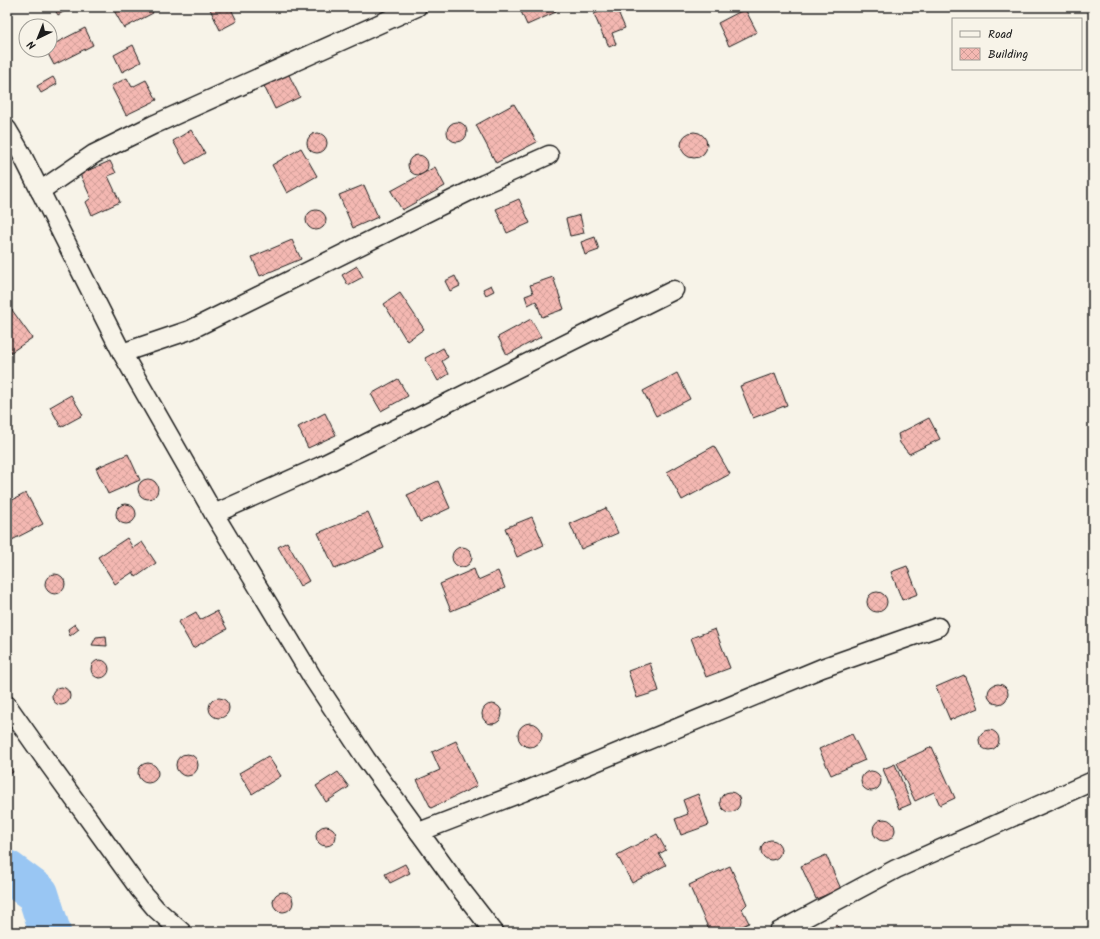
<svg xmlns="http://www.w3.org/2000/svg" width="1100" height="939" font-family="Kalam,sans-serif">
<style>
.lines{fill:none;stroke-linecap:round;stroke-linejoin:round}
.river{stroke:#99c6f3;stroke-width:42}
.building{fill:url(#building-cross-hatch);stroke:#1c1c1c}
.street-casing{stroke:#1c1c1c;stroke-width:21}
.street{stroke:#f7f3e8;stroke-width:18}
</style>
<defs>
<pattern id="building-cross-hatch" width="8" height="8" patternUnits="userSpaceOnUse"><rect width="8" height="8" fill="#f4b8b2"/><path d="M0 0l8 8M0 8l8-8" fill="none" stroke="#d19e98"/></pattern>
</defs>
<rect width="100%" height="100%" fill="#f7f3e8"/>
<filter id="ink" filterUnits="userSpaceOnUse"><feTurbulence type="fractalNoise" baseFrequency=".025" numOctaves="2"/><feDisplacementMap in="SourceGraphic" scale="8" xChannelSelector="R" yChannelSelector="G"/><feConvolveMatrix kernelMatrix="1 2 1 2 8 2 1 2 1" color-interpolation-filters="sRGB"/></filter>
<g filter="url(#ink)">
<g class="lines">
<!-- river -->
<polyline class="river" points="7,871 38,894 50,932"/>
</g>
<!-- building -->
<g class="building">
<polygon points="53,7 72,7 58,15"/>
<polygon points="112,7 150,7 153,13 124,28"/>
<polygon points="209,7 230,7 237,21 220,30"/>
<polygon points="519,7 553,7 556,12 527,25"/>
<polygon points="611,7 616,7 625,28 612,33 616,44 609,47 605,37 604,38 594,14"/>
<polygon points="745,9 757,32 729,46 718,23"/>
<polygon points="85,28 93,45 54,65 46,50 50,50 50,46"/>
<polygon points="133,45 141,62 122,72 114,55"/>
<polygon points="288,73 300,97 275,109 263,84"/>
<polygon points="53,77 57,84 41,93 37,86"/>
<polygon points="127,78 132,87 146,80 157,100 126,115 111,86"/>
<polygon points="514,104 537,142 496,163 476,125"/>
<circle cx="457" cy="132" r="10"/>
<polygon points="191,130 205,153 186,164 173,141"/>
<circle cx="694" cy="145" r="13"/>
<circle cx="317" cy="143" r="10"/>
<polygon points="301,148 317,176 287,193 272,165"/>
<circle cx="418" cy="165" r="10"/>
<polygon points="110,161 116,173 108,176 120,202 92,215 86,202 91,198 80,174"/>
<polygon points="435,167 445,186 402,210 391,191"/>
<polygon points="364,185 378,217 353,228 339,195"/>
<polygon points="519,199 530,223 507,233 496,209"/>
<circle cx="316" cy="220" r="10"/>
<polygon points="580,215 584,233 570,236 566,219"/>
<polygon points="595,237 599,250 585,255 581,242"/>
<polygon points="292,240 301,259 260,276 252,257"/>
<polygon points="357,266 363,277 348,285 342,275"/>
<polygon points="455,276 460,286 450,291 445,281"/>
<polygon points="553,277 564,309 542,317 536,301 528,305 525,296 533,293 530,285"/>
<polygon points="491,285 494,291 486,295 483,289"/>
<polygon points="400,293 424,329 407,341 384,304"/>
<polygon points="12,310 32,338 7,355 7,313"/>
<polygon points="531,319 541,337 507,355 498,337"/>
<polygon points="443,348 448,357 442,361 449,374 438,381 425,358"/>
<polygon points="677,373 690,399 656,416 643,391"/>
<polygon points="775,373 787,405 753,418 740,386"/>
<polygon points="398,379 408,396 381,411 371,394"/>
<polygon points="71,395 83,415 61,427 50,407"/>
<polygon points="325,413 336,435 308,448 298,427"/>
<polygon points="929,418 940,439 909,454 900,443 898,434"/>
<polygon points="714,446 730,474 682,500 667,472"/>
<polygon points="128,454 140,480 108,494 96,468"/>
<circle cx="148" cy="489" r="10"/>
<polygon points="438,481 450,508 420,522 407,495"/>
<polygon points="26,493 43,524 12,540 7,530 7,503"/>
<circle cx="126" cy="514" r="10"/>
<polygon points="606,508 618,533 581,549 570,524"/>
<polygon points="368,512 384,548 335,569 318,533"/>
<polygon points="532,517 544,545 517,557 505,528"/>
<polygon points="127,538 133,548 142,542 156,563 136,577 133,572 115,584 98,557"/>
<polygon points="287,542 309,581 300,586 278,547"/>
<circle cx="462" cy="557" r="10"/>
<polygon points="907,566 918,594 902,600 891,572"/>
<polygon points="474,569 478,580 498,571 505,588 451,611 440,584"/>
<circle cx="55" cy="584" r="10"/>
<circle cx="877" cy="602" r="10"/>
<polygon points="217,611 227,629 193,648 178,622 196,612 200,620"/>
<polygon points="75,624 79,629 70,636 68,629"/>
<polygon points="715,629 730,668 706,677 691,638"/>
<polygon points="106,636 107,646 92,645 96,637"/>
<circle cx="100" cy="669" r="9"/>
<polygon points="650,663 659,691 637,698 628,671"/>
<polygon points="964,675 978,708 950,720 936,687"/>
<circle cx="998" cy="694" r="10"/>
<circle cx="61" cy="696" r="9"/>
<circle cx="219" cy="708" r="10"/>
<circle cx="492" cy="714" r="10"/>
<circle cx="530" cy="735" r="12"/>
<circle cx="989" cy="740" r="10"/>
<polygon points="852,734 865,760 831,775 819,749"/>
<polygon points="456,741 477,786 431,808 417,780 440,770 432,752"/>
<polygon points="932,747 955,798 940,805 934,792 915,801 897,763"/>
<circle cx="187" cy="765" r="11"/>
<polygon points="268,756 281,776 252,794 239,773"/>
<circle cx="148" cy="773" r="10"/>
<polygon points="7,764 13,772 7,776"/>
<polygon points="895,764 911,804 899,809 883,769"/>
<circle cx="871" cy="781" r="10"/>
<polygon points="338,772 349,787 326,802 316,786"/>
<circle cx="730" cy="802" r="10"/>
<polygon points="698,794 709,825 681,835 675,819 688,814 683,800"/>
<circle cx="884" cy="830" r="11"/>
<circle cx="326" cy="836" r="10"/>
<polygon points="657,834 666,850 659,854 666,865 632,883 617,855"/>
<circle cx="771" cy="850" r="10"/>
<polygon points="826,855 841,889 816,899 801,866"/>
<polygon points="405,864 410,873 390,883 385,874"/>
<polygon points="730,866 747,904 742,909 749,923 728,932 710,932 689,885"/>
<circle cx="283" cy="902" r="10"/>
<polygon points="837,925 840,932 822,932"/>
</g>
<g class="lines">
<defs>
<g id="street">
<polyline points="7,129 20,151 122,353 214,514 314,680 366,759 459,887 494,932"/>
<polyline points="40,191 94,154 153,125 417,7"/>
<polyline points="122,353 190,330 484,184 549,155"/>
<polyline points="214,514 321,466 674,290"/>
<polyline points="7,705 43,756 140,890 156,909 182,932"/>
<polyline points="419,832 523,792 822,668 938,627"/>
<polyline points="778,932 896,869 1093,781"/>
</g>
</defs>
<!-- street casing -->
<use href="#street" class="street-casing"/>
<!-- street -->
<use href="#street" class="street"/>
</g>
</g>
<!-- margin -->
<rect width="1100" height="939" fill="none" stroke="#f7f3e8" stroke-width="24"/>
<rect x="12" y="12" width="1076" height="915" fill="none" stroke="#1c1c1c" stroke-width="1.5" filter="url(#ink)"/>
<!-- legend -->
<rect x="952" y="18" width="130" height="52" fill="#f7f3e8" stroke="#9f9d96"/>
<rect x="960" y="31" width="20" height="6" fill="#f7f3e8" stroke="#9f9d96"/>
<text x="988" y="38" font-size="12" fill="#1c1c1c">Road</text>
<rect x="960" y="48" width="20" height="12" fill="url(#building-cross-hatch)" stroke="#9f9d96"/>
<text x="988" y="58" font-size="12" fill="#1c1c1c">Building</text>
<!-- north arrow -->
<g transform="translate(38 38) rotate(223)"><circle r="19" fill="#f7f3e8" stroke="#9f9d96"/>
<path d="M0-3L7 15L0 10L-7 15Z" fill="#1c1c1c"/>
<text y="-6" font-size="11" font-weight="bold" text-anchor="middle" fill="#1c1c1c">N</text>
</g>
</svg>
